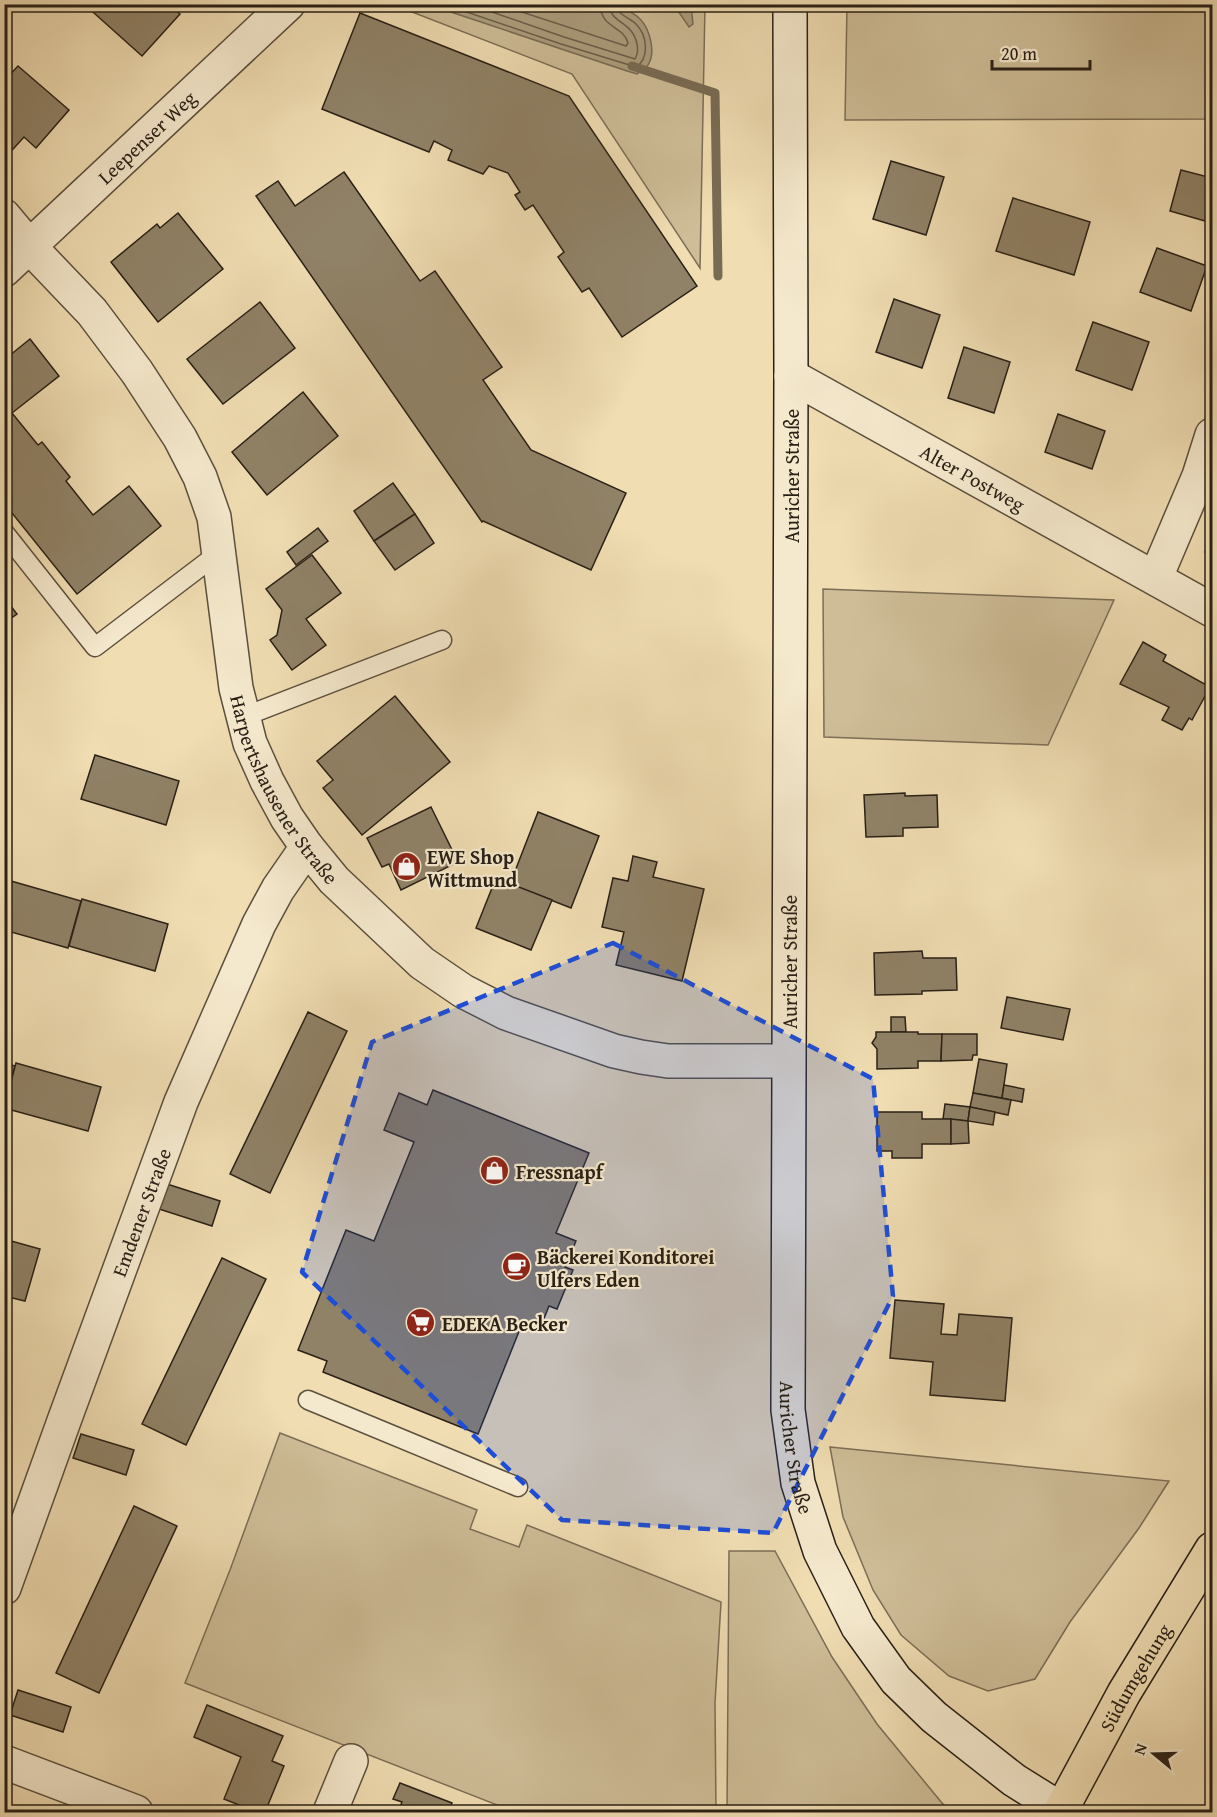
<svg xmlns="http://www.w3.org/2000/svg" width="1217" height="1817" font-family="'Gentium Book Plus',serif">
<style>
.green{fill:#cebd97;stroke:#7c6e56;stroke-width:1.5}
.water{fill:#ac9d7d;stroke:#786b54;stroke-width:1.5}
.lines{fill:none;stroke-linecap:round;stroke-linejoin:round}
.shore{stroke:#6a5e4a;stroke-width:1.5}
.stream{stroke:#786b54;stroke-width:9}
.building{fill:#908267;stroke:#292016;stroke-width:1.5}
.lane-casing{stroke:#5b4f3d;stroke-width:21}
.street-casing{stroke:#5b4f3d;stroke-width:36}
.secondary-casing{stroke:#292016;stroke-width:36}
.primary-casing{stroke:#292016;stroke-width:36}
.lane{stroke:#f5e9cd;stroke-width:18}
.street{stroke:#f5e9cd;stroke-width:33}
.secondary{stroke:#f5e9cd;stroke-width:33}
.primary{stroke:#f0ddb2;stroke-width:33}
.marked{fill:#1d4ed8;fill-opacity:0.2;stroke:#1d4ed8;stroke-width:4.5;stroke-dasharray:12 8;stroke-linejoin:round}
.labels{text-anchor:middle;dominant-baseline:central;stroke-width:4.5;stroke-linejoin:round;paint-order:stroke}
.street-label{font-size:20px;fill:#292016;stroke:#f5e9cd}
.poi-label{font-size:20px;font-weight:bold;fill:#292016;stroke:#f5e9cd;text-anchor:start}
</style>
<rect width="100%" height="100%" fill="#f0ddb2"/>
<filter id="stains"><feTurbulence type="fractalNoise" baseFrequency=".00333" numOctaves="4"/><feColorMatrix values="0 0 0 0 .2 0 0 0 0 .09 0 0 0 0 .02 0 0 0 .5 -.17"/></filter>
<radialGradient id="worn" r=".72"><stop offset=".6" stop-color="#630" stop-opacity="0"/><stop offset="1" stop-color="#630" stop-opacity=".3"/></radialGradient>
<!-- green -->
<g class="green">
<polygon points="394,5 705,5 700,268 572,74"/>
<polygon points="847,5 1212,5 1212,119 845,120"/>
<polygon points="823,589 1114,600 1048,745 824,737"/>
<polygon points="280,1433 477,1510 470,1529 519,1547 527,1525 721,1602 715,1703 716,1812 515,1812 185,1683 230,1570"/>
<polygon points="830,1447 1169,1481 1139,1528 1070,1622 1035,1679 988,1691 949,1676 901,1635 873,1590 843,1517"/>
<polygon points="729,1551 775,1551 832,1657 877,1724 942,1803 952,1812 727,1812"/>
</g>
<!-- water -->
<g class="water">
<path d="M445,5H617C626,9 635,13 641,20C650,30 656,53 648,65C646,69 640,71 637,74L627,71L451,12Z"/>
<polygon points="674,5 691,5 693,24 689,27"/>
</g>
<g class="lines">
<!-- shore -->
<g class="shore">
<path d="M452,4L455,8L561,44L636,67C650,58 647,35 636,24C629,17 617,15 616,4"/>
<path d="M469,4L564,37L635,59C638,53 638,50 637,44C632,20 610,24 609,4"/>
<path d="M497,4L626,46L628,43C623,25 601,29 600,4"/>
</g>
<!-- stream -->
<polyline class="stream" points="632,66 715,93 718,276"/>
</g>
<!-- building -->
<g class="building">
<polygon points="84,4 169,4 180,14 142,56"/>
<polygon points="360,13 569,96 697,286 622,337 589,288 582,292 558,257 564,252 533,205 525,210 515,195 520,192 508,173 489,166 483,174 448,160 452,150 434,141 429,152 322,109"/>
<polygon points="18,66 69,110 36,148 24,137 4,159 4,81"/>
<polygon points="891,161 944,177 926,235 873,219"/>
<polygon points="1181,170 1212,178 1212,223 1170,211"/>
<polygon points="344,172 420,281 435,271 502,367 483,380 531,450 626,493 591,570 483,521 482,522 256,196 278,181 295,206"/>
<polygon points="1013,198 1090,222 1074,275 996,251"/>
<polygon points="178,213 223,269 158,322 111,262 157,224 160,228"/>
<polygon points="1157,248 1207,266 1191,311 1140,292"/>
<polygon points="894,299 940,315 922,368 876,352"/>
<polygon points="260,302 295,348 223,404 187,359"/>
<polygon points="1093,322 1149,342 1132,390 1076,370"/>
<polygon points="30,339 59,376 12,413 38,445 42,442 70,477 66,481 93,515 129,486 161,526 77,594 4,503 4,360"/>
<polygon points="964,347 1010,362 994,413 948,398"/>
<polygon points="303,392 338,436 267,495 232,452"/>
<polygon points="1058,414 1105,431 1092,469 1045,452"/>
<polygon points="393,483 415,514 374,541 354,511"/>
<polygon points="415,514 434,543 395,570 374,541"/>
<polygon points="318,528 328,541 296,565 287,552"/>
<polygon points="1212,538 1212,556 1205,552"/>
<polygon points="312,555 341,593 306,619 326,645 292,670 270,640 277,635 282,610 266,589"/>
<polygon points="4,597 17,614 4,623"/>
<polygon points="1143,642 1166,655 1163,661 1210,687 1192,720 1189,718 1182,730 1162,720 1169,707 1120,684"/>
<polygon points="395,696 450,762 362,835 323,788 333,780 317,761"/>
<polygon points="95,755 179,781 166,825 81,799"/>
<polygon points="905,793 905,796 937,795 938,827 903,828 903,836 866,837 864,795"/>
<polygon points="431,807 458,862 401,890 389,864 382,867 367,838"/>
<polygon points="538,812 599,836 571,908 510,884"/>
<polygon points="633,856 657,862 653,877 704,889 682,981 616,965 624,932 602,927 613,878 628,881"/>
<polygon points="496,878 552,900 531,950 476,928"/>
<polygon points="4,879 81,901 68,948 4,930"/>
<polygon points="82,899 168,924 155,971 69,946"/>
<polygon points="922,951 923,958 956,958 957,990 922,991 922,994 875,995 874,953"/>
<polygon points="1007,997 1070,1009 1063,1040 1001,1028"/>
<polygon points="308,1012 347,1031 270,1193 230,1174"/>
<polygon points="891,1017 905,1017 906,1032 891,1032"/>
<polygon points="876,1032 918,1032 918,1034 942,1034 941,1061 918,1061 918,1068 877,1069 877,1049 872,1043 876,1037"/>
<polygon points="942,1034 977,1034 977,1055 973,1055 972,1060 941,1061"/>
<polygon points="979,1059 1007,1064 1002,1098 973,1093"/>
<polygon points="4,1063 15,1066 4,1103"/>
<polygon points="16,1063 101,1087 88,1131 4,1108"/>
<polygon points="1004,1085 1024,1089 1022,1102 1002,1098"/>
<polygon points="433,1090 589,1153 556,1233 576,1241 565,1267 573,1270 557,1309 549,1306 539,1331 522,1324 478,1434 323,1372 327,1361 298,1350 346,1230 374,1241 414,1142 384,1130 399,1093 427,1105"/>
<polygon points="973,1093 1011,1100 1008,1115 970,1107"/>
<polygon points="945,1104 970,1107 968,1121 943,1119"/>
<polygon points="970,1107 995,1112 993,1125 968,1121"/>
<polygon points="877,1112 922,1112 922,1119 951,1119 951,1144 922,1144 922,1158 892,1158 892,1151 877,1151"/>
<polygon points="951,1119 968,1121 969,1143 951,1144"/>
<polygon points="167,1184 220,1201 212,1226 159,1209"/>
<polygon points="4,1239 40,1249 25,1301 4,1296"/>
<polygon points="222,1258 266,1279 186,1445 142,1424"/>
<polygon points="895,1300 944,1304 941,1334 957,1335 959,1314 1012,1318 1005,1401 930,1395 933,1362 890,1358"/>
<polygon points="81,1434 134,1450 126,1475 73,1458"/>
<polygon points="134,1506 177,1526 99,1693 56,1673"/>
<polygon points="18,1690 71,1707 63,1732 10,1715"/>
<polygon points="207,1705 283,1736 272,1761 284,1766 265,1812 257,1812 224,1799 241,1757 194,1737"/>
<polygon points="400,1783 452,1803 448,1812 398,1812 402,1802 393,1799"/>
</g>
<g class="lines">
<defs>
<g id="lane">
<polyline points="4,532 95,647 220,552"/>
<polyline points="243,717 442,640"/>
<polyline points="308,1400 518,1487"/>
</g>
<g id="street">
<path id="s1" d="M4,216L30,247L92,312L137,372L180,438L200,477L214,517L236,688L250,743L267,781L287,818L307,847L334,880L422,963L463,991L506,1013L614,1051L641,1057L668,1061H788"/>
<path id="s2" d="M4,270L288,4"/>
<path id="s3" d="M791,376L1212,610"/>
<polyline points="1156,577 1199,476 1212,435"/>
<path id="s4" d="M4,1588L64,1421L181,1102L259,924L278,889L307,847"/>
<polyline points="4,1762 136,1812"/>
<polyline points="330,1812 351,1761"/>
</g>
<g id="secondary">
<path id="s5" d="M790,4L791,376L788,1410L798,1483L820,1551L858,1627L896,1680L934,1717L1014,1780L1062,1810"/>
</g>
<g id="primary">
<path id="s6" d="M1060,1812L1124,1693L1212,1549"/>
</g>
</defs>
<!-- lane casing -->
<use href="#lane" class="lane-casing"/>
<!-- street casing -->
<use href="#street" class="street-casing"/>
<!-- secondary casing -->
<use href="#secondary" class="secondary-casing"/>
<!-- primary casing -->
<use href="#primary" class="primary-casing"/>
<!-- lane -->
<use href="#lane" class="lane"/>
<!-- street -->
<use href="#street" class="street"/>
<!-- secondary -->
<use href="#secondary" class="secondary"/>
<!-- primary -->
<use href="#primary" class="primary"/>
</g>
<!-- marked area -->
<path class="marked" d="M613,943L873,1079L893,1296L773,1533L562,1520L302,1272L372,1042Z"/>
<!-- icons -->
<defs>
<symbol id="shop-disc" viewBox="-11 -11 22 22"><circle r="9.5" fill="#8f2418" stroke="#f5e9cd"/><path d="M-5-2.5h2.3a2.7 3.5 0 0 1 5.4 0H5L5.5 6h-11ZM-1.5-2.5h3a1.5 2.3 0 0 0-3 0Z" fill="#fff"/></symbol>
<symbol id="cafe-disc" viewBox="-11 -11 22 22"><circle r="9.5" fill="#8f2418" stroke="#f5e9cd"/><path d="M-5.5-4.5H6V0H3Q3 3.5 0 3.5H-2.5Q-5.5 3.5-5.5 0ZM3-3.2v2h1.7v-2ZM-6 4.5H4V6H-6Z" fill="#fff"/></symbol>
<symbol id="supermarket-disc" viewBox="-11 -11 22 22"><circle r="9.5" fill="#8f2418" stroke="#f5e9cd"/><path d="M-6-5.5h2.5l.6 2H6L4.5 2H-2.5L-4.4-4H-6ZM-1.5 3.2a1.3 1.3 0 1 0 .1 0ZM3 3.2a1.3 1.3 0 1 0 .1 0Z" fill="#fff"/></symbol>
</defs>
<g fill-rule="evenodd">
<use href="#shop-disc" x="390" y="850" width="33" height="33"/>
<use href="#shop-disc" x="478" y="1154" width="33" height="33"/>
<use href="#cafe-disc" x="500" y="1250" width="33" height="33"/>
<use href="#supermarket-disc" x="404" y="1306" width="33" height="33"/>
</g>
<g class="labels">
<!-- street labels -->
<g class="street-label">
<text stroke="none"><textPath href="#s2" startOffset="195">Leepenser Weg</textPath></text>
<text transform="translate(791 476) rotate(-90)">Auricher Straße</text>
<text stroke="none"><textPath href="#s3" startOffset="208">Alter Postweg</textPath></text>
<text stroke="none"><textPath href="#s1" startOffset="656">Harpertshausener Straße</textPath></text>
<text transform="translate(789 962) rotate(-90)">Auricher Straße</text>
<text stroke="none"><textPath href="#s4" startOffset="400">Emdener Straße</textPath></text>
<text stroke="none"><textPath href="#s5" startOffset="1444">Auricher Straße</textPath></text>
<text stroke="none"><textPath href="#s6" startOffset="154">Südumgehung</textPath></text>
</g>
<!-- poi labels -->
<g class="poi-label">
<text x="427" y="856">EWE Shop<tspan x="427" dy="23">Wittmund</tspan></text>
<text x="516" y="1171">Fressnapf</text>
<text x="537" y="1256">Bäckerei Konditorei<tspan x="537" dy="23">Ulfers Eden</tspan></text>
<text x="442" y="1323">EDEKA Becker</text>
</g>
</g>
<!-- margin -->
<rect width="1217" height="1817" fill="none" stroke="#f0ddb2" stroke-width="24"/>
<rect x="6" y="6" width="1205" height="1805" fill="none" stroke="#292016" stroke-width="3"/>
<rect x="12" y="12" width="1193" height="1793" fill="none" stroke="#292016" stroke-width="1.5"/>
<!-- north arrow -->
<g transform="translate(1154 1754) rotate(289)" stroke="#f5e9cd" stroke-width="4.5" paint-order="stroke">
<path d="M0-4.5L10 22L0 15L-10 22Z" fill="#292016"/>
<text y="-9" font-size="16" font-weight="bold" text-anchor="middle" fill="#292016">N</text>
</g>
<!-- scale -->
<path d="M992 60v9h98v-9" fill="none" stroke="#292016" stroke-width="3"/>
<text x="1001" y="60" font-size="18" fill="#292016" stroke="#f5e9cd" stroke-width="4.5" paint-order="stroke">20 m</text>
<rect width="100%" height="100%" filter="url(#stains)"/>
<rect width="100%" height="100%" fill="url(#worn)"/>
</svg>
